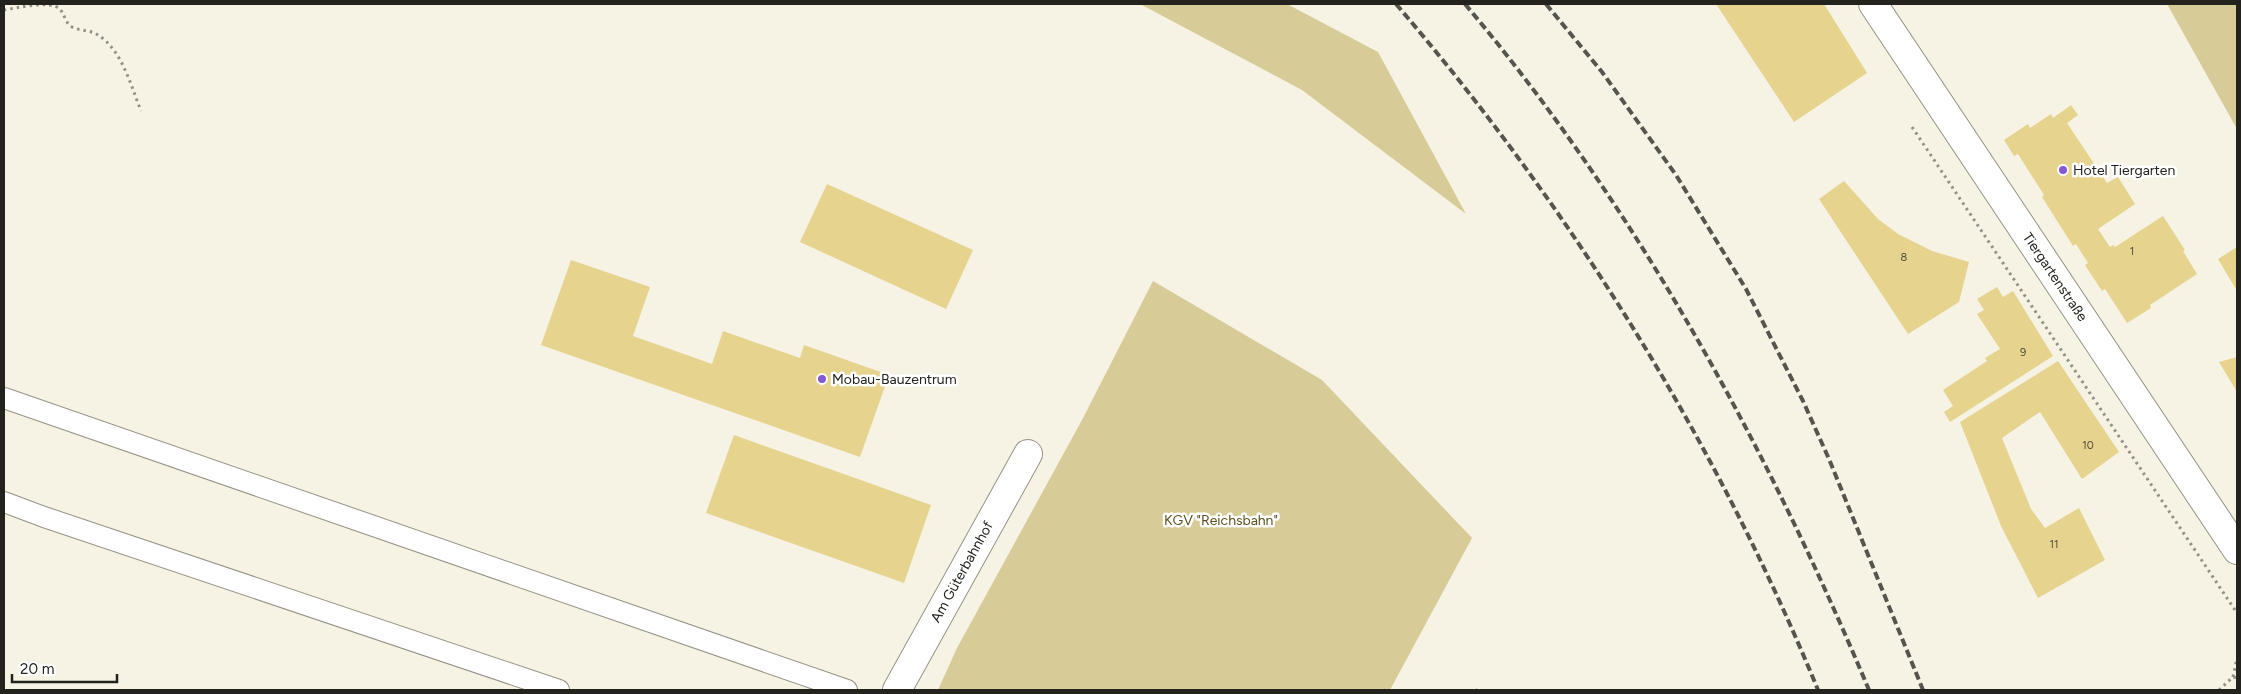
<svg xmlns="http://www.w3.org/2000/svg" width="2241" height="694" font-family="Figtree,sans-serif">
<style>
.green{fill:#d7cb98}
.building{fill:#e5d38e}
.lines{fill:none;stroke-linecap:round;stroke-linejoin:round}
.service-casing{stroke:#969386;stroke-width:22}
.minor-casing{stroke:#969386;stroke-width:30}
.path{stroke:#929087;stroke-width:3;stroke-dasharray:2.5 4;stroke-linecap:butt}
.service{stroke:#fff;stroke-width:20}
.minor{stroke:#fff;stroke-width:28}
.rail{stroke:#56544d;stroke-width:4;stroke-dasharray:8 4;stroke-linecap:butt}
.poi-dot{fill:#8459d2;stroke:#fff;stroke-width:2}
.labels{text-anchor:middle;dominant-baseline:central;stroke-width:5;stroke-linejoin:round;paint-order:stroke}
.number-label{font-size:11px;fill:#544e39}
.poi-label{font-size:14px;fill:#23221d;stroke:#fff;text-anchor:start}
.street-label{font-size:14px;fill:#23221d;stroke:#fff}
.park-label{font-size:14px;fill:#5c4f1b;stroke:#fff}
</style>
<rect width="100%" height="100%" fill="#f6f3e5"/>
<!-- green -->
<g class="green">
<polygon points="1140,4 1287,4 1378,52 1466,214 1302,90"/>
<polygon points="2167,4 2237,4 2237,129"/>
<polygon points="1153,281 1322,380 1472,538 1390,690 938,690 957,648 1082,420"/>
</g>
<!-- building -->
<g class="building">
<polygon points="1716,4 1824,4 1867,73 1794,122"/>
<polygon points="2071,105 2078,115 2067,123 2107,183 2118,177 2135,204 2098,229 2110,247 2113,245 2115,247 2163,216 2185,250 2183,251 2197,274 2150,305 2151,308 2127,323 2105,289 2102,291 2085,265 2088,263 2076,244 2073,246 2042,197 2044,195 2018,154 2014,156 2004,140 2028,124 2030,128 2051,114 2053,118"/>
<polygon points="1844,181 1878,219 1898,234 1932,251 1969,262 1959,302 1908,334 1819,199"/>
<polygon points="827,184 973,250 946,309 800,242"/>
<polygon points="2237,247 2237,291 2218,259"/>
<polygon points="571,260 650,287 633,336 712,364 723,331 800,358 804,345 889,375 860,457 541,345"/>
<polygon points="1997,287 2003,297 2013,291 2053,356 1950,422 1944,412 1953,406 1943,390 1987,361 1985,358 2000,349 1977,314 1984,310 1977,299"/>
<polygon points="2237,357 2237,392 2219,362"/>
<polygon points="2058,361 2119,452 2082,479 2040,412 2002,438 2031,509 2045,528 2079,508 2105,560 2038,598 2001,526 1960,422"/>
<polygon points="734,435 931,505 904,583 706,513"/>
</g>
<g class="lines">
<defs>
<g id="service">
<polyline points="4,398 847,690"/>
<polyline points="4,502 44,517 559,690"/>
</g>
<g id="minor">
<polyline points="1873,4 2237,550"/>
<polyline points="897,690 1028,454"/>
</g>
</defs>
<!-- service casing -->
<use href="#service" class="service-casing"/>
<!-- minor casing -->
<use href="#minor" class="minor-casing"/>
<!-- path -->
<g class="path">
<path d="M4,10C16,8 51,0 60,9C65,15 65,23 72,27C80,31 91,30 98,35C122,50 131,86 141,111"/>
<polyline points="1912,127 2237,613"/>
<polyline points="2233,677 2237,658"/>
<polyline points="1476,690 1477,690"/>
<polyline points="2219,690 2233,677 2237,678"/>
</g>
<!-- service -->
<use href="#service" class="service"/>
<!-- minor -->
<use href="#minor" class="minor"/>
<!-- rail -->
<g class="rail">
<path d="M1396,4C1571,208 1716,441 1818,690"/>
<path d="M1465,4C1637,208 1766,445 1869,690"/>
<polyline points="1546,4 1602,72 1676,175 1746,289 1803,401 1829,459 1923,690"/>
</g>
</g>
<!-- markers -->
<g class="poi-dot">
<circle cx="2063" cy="170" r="5"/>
<circle cx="822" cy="379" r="5"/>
</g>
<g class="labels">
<!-- number labels -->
<g class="number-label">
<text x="2132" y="251">1</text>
<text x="1904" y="257">8</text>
<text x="2023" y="352">9</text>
<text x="2088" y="445">10</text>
<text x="2054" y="544">11</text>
</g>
<!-- poi labels -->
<g class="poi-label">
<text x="2073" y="170">Hotel Tiergarten</text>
<text x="832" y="379">Mobau-Bauzentrum</text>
</g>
<!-- street labels -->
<g class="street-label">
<text transform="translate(2055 277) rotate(56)">Tiergartenstraße</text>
<text transform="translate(962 572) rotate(-61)">Am Güterbahnhof</text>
</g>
<!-- park labels -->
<g class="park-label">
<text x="1221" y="520">KGV "Reichsbahn"</text>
</g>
</g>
<!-- border -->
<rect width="2241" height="694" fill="none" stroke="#23221d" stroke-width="10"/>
<!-- scale -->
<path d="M12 674v8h105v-8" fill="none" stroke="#23221d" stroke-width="2.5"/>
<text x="20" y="674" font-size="15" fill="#23221d" stroke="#ffffff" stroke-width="4" paint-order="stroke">20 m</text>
</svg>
